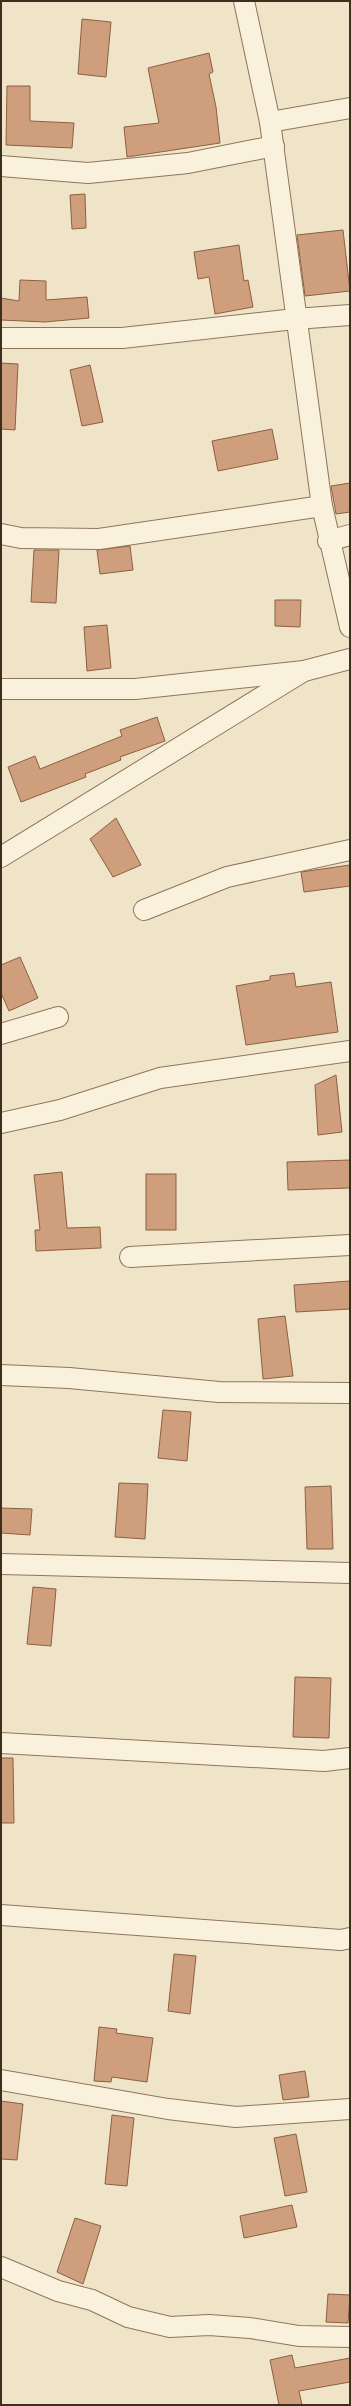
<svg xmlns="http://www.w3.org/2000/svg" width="351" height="2406" font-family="Spectral,serif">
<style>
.building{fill:#cf9f7d;stroke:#8d5f41}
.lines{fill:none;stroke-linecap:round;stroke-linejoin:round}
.minor-casing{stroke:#8d765c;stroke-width:22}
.minor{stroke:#faf1dc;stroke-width:20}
</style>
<rect width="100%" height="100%" fill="#f0e4c8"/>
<!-- building -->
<g class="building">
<polygon points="82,19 111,22 106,77 78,74"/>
<polygon points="209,53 213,72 209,74 216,107 220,143 127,157 124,127 159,123 148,68"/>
<polygon points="7,86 30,86 30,121 74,123 72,148 6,145"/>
<polygon points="85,194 86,228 72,229 70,195"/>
<polygon points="343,230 350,291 305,296 297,235"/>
<polygon points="239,245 244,281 248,280 253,307 215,314 209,277 198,279 194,252"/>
<polygon points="20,280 46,281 46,300 87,297 89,318 45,322 1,320 1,298 19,301"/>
<polygon points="1,363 18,364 15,430 1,429"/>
<polygon points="90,365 103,422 82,426 70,370"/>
<polygon points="272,429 278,459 218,471 212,441"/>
<polygon points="350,483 350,512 336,514 331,486"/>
<polygon points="130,546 133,570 100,574 97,550"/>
<polygon points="34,550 59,550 56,603 31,602"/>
<polygon points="275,600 301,600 300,627 275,626"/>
<polygon points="107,625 111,668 87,671 84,627"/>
<polygon points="157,717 165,741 120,757 121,760 85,774 86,777 21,802 8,767 35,756 40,769 122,736 120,730"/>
<polygon points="116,818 141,865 113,877 90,839"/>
<polygon points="350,865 350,886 304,892 301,872"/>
<polygon points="20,957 38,998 9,1011 1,993 1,965"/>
<polygon points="294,973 296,987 331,982 338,1032 246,1045 236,986 270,980 270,976"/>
<polygon points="336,1075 342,1132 318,1135 315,1085"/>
<polygon points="350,1160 350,1188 288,1190 287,1162"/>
<polygon points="62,1172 67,1228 100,1227 101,1248 36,1251 35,1230 40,1230 34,1175"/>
<rect x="146" y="1174" width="30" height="56"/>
<polygon points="350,1281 350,1309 296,1312 294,1285"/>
<polygon points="285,1316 293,1376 263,1379 258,1319"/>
<polygon points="163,1410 191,1412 187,1461 158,1458"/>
<polygon points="119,1483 148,1484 145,1539 115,1537"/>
<polygon points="331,1486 333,1549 307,1549 305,1487"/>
<polygon points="1,1508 32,1509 30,1535 1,1533"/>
<polygon points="33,1587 56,1589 51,1646 27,1644"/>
<polygon points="295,1677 331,1678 329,1738 293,1737"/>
<polygon points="1,1758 13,1758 14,1823 1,1823"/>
<polygon points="174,1954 196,1956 190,2014 168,2011"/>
<polygon points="99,2027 117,2029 116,2033 153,2038 147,2082 112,2077 111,2082 94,2081"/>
<polygon points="305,2071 309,2097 283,2100 279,2075"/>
<polygon points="1,2101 23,2104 17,2160 1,2159"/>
<polygon points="112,2115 134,2118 127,2186 105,2184"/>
<polygon points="296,2134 307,2192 285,2196 274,2138"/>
<polygon points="292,2205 297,2227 244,2238 240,2216"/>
<polygon points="75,2218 101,2226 83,2284 57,2272"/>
<polygon points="328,2294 350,2295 348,2323 326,2322"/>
<polygon points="292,2355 295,2368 350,2358 350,2382 299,2391 302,2405 279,2405 270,2360"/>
</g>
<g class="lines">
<defs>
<g id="minor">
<polyline points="244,1 270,122 322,506 350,627"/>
<polyline points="270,122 350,108"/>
<polyline points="1,166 88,173 188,163 274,146"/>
<polyline points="1,338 122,338 295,319 350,315"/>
<polyline points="1,534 21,538 99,539 322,506"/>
<polyline points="328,541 350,535"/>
<polyline points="1,689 135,689 304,671 350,659"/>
<polyline points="1,857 304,671"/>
<polyline points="144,910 227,877 350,850"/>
<polyline points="1,1034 58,1017"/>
<polyline points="1,1123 60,1110 160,1078 350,1051"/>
<polyline points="130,1257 350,1245"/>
<polyline points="1,1375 69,1378 219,1392 350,1393"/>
<polyline points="1,1564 350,1573"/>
<polyline points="1,1743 324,1761 350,1758"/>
<polyline points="1,1915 341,1940 350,1938"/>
<polyline points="1,2080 168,2109 236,2117 350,2109"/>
<polyline points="1,2267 58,2291 92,2300 128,2317 170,2327 209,2325 250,2328 299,2336 350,2337"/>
</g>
</defs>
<!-- minor casing -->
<use href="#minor" class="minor-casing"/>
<!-- minor -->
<use href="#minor" class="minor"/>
</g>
<!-- border -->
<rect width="351" height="2406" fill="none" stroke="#3d2e20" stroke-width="4"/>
</svg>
